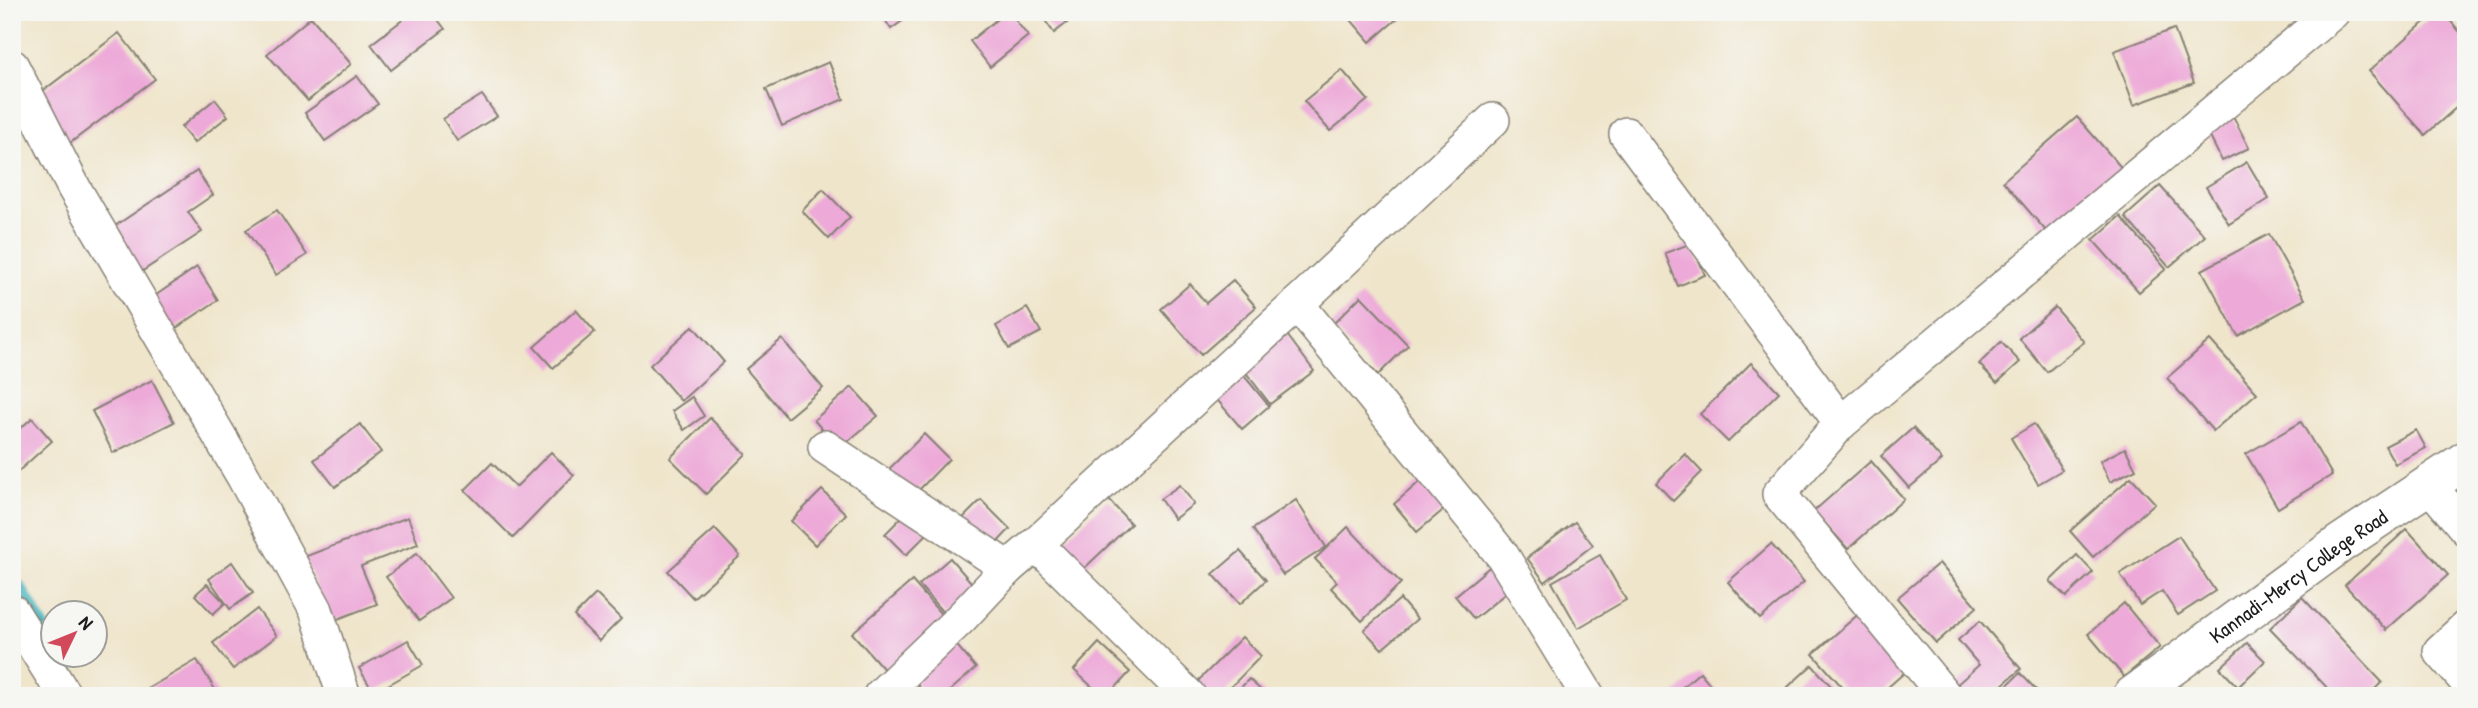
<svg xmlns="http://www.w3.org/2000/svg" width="2478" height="708" font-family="'Patrick Hand',sans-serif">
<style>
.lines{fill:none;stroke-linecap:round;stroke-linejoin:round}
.stream{stroke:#45b4be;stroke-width:10}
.building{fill:#eda9d8}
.street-casing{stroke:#868074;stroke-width:36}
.secondary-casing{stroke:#868074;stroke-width:41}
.street{stroke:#fff;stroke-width:33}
.secondary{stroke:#fff;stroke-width:38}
.labels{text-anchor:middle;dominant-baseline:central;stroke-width:5;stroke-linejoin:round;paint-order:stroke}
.street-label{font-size:21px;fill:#1c1c1c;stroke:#f6f6f2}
</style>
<rect width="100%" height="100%" fill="#f6f6f2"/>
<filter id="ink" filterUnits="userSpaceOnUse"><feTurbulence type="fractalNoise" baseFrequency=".0143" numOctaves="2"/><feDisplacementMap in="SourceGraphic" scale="14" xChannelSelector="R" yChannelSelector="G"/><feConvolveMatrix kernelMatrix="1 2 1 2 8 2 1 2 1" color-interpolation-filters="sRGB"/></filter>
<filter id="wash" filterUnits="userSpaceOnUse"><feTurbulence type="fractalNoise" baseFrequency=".00686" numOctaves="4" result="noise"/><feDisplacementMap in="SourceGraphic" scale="28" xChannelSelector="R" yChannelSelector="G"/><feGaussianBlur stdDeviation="1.57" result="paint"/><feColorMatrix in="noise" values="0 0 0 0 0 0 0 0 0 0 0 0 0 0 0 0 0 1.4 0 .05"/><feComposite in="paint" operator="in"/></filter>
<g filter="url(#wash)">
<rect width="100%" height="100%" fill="#efe5cb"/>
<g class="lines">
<!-- stream -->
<g class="stream">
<polyline points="12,578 22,588 52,640"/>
<polyline points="61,656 85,696"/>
</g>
</g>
<g id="blocks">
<!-- building -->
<g class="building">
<polygon points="413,12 432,12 445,29 391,70 371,44"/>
<polygon points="880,12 915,12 891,29"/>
<polygon points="1006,12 1009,12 1028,36 990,67 970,41"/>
<polygon points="1039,12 1081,12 1054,33"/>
<polygon points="1361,12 1405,12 1370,42 1351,20"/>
<polygon points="2436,12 2443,12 2466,39 2466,99 2425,135 2369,71"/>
<polygon points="311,17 351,64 308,101 267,54"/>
<polygon points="2174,29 2194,83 2134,105 2114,51"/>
<polygon points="119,33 155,79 70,143 35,97"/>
<polygon points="829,62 844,99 782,126 766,89"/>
<polygon points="1342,70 1368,100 1330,131 1304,101"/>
<polygon points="357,76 378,104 325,141 305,113"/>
<polygon points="482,95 497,116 457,141 443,119"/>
<polygon points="215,99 228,116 194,143 181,127"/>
<polygon points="2233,116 2249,148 2222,161 2206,129"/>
<polygon points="2077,117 2126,173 2052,238 2003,181"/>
<polygon points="12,120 22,143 12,148"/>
<polygon points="2247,162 2269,199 2229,224 2206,187"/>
<polygon points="197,171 213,195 188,212 202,232 138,274 109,230"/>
<polygon points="2160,186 2205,236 2169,267 2125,217"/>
<polygon points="823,189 850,217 829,239 802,211"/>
<polygon points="277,210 307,255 276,275 246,230"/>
<polygon points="2120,216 2166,269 2139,292 2093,240"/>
<polygon points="2269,234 2305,299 2238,336 2202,270"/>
<polygon points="1692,243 1705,275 1678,286 1665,253"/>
<polygon points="197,267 218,300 170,332 149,300"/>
<polygon points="1233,280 1256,307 1201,355 1161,309 1190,284 1206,303"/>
<polygon points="1361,296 1408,345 1378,375 1331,326"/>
<polygon points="2055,307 2084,342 2047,372 2019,338"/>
<polygon points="1027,308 1041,332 1009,349 996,326"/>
<polygon points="576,310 595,332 553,368 534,347"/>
<polygon points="693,326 724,362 681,401 650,365"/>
<polygon points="1282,328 1314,371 1270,404 1238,362"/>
<polygon points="782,339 823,388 787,418 746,369"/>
<polygon points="2210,340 2257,393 2213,431 2167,378"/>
<polygon points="2001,342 2020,362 1997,383 1979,364"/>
<polygon points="1751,363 1779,392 1728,442 1700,414"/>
<polygon points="1241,372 1269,406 1242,429 1213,395"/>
<polygon points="152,380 174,422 113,453 92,411"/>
<polygon points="852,387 878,416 839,449 814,420"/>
<polygon points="692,397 704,416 684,430 672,411"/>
<polygon points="32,418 52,441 12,477 12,436"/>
<polygon points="710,418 746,454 706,494 670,458"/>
<polygon points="2301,422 2332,475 2278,508 2246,454"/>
<polygon points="360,424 381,452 335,487 314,460"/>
<polygon points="2034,424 2062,470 2038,484 2011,438"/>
<polygon points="1913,428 1942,460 1909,488 1881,456"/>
<polygon points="2416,430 2426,448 2395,464 2385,446"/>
<polygon points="924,434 949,459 914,495 889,469"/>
<polygon points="2125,448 2136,469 2110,482 2100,461"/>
<polygon points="551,452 574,475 513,538 465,490 492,463 516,487"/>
<polygon points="1685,454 1702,472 1673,501 1656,483"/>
<polygon points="1871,461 1904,499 1848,549 1814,511"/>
<polygon points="2131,477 2155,503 2093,557 2070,531"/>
<polygon points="1424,478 1448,506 1417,532 1394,504"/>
<polygon points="1180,485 1194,504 1174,519 1160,499"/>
<polygon points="822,490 846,514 815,545 791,521"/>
<polygon points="1108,499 1131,524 1075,577 1052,552"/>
<polygon points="981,500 1010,529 993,547 963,518"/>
<polygon points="1296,500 1326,547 1283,575 1253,529"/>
<polygon points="906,513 927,534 906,555 885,534"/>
<polygon points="408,517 418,544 361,566 377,604 330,622 304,557"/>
<polygon points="1575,522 1593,545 1545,582 1527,558"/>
<polygon points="1348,527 1401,583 1362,621 1331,588 1337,582 1315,559"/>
<polygon points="715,529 740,556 693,598 668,571"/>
<polygon points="2407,529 2448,575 2386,630 2345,585"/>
<polygon points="2179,536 2215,591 2178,615 2162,591 2140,605 2120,574"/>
<polygon points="1771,544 1804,582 1760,619 1728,582"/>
<polygon points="1240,551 1266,580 1240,604 1213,574"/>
<polygon points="417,553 451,598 419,621 386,577"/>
<polygon points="1600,555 1626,600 1578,628 1552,582"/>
<polygon points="2077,555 2093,572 2066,597 2050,581"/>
<polygon points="950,558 977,589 946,616 919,585"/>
<polygon points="232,562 253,593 230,609 209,579"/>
<polygon points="1939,563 1977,607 1936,643 1897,598"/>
<polygon points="1493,564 1512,588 1474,619 1455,596"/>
<polygon points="912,581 948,622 888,674 852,633"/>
<polygon points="207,584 225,603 213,614 195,595"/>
<polygon points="596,594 621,619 599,641 574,616"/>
<polygon points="2302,597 2382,682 2368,696 2335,696 2270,628"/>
<polygon points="1400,599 1417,619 1382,649 1364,630"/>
<polygon points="2124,603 2160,647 2124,677 2088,634"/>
<polygon points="257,609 277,636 233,669 213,643"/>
<polygon points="1862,611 1912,666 1878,696 1850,696 1813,654"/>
<polygon points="1980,621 2021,669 1989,696 1963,696 1955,686 1979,665 1958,640"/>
<polygon points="1242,637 1261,656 1222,696 1195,696 1189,690"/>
<polygon points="408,640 423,665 374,693 359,668"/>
<polygon points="953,641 976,668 944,696 927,696 911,678"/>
<polygon points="1099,643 1130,672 1108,696 1102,696 1074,670"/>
<polygon points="2247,643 2265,661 2238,687 2220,668"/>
<polygon points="197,660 219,696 135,696"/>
<polygon points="1812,665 1840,696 1778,696"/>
<polygon points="1700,672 1720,696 1672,696"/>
<polygon points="2020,673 2042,696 1996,696"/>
<polygon points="1249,679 1267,696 1233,696"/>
</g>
</g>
</g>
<g filter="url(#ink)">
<use href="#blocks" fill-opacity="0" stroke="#868074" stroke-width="2"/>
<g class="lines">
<defs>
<g id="street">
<polyline points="12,66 74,188 244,478 316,610 344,696"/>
<polyline points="1626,134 1841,423"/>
<polyline points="1297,304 1502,555 1588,696"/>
<polyline points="825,447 1008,568"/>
<polyline points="2429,485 2466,529"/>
<polyline points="1036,544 1297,304 1493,120"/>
<polyline points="12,611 65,696"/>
<polyline points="2466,627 2440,651 2466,681"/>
<polyline points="880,696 962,617 1008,568 1036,544 1189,696"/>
<polyline points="1945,696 1779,494 1841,423 2333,12"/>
</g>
<g id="secondary">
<path id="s1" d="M2132,696L2341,543L2466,460"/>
</g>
</defs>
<!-- street casing -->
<use href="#street" class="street-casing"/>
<!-- secondary casing -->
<use href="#secondary" class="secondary-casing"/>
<!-- street -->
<use href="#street" class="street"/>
<!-- secondary -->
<use href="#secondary" class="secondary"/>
</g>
</g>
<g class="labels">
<!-- street labels -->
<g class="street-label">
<text stroke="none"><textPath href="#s1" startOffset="205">Kannadi-Mercy College Road</textPath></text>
</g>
</g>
<!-- margin -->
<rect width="2478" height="708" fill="none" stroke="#f6f6f2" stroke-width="42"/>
<!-- north arrow -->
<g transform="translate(74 634) rotate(47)"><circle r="33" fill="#f6f6f2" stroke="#9f9f9c" stroke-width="2"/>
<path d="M0-5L12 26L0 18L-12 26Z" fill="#d1495b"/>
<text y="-10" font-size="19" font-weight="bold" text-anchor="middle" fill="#1c1c1c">N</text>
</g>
</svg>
